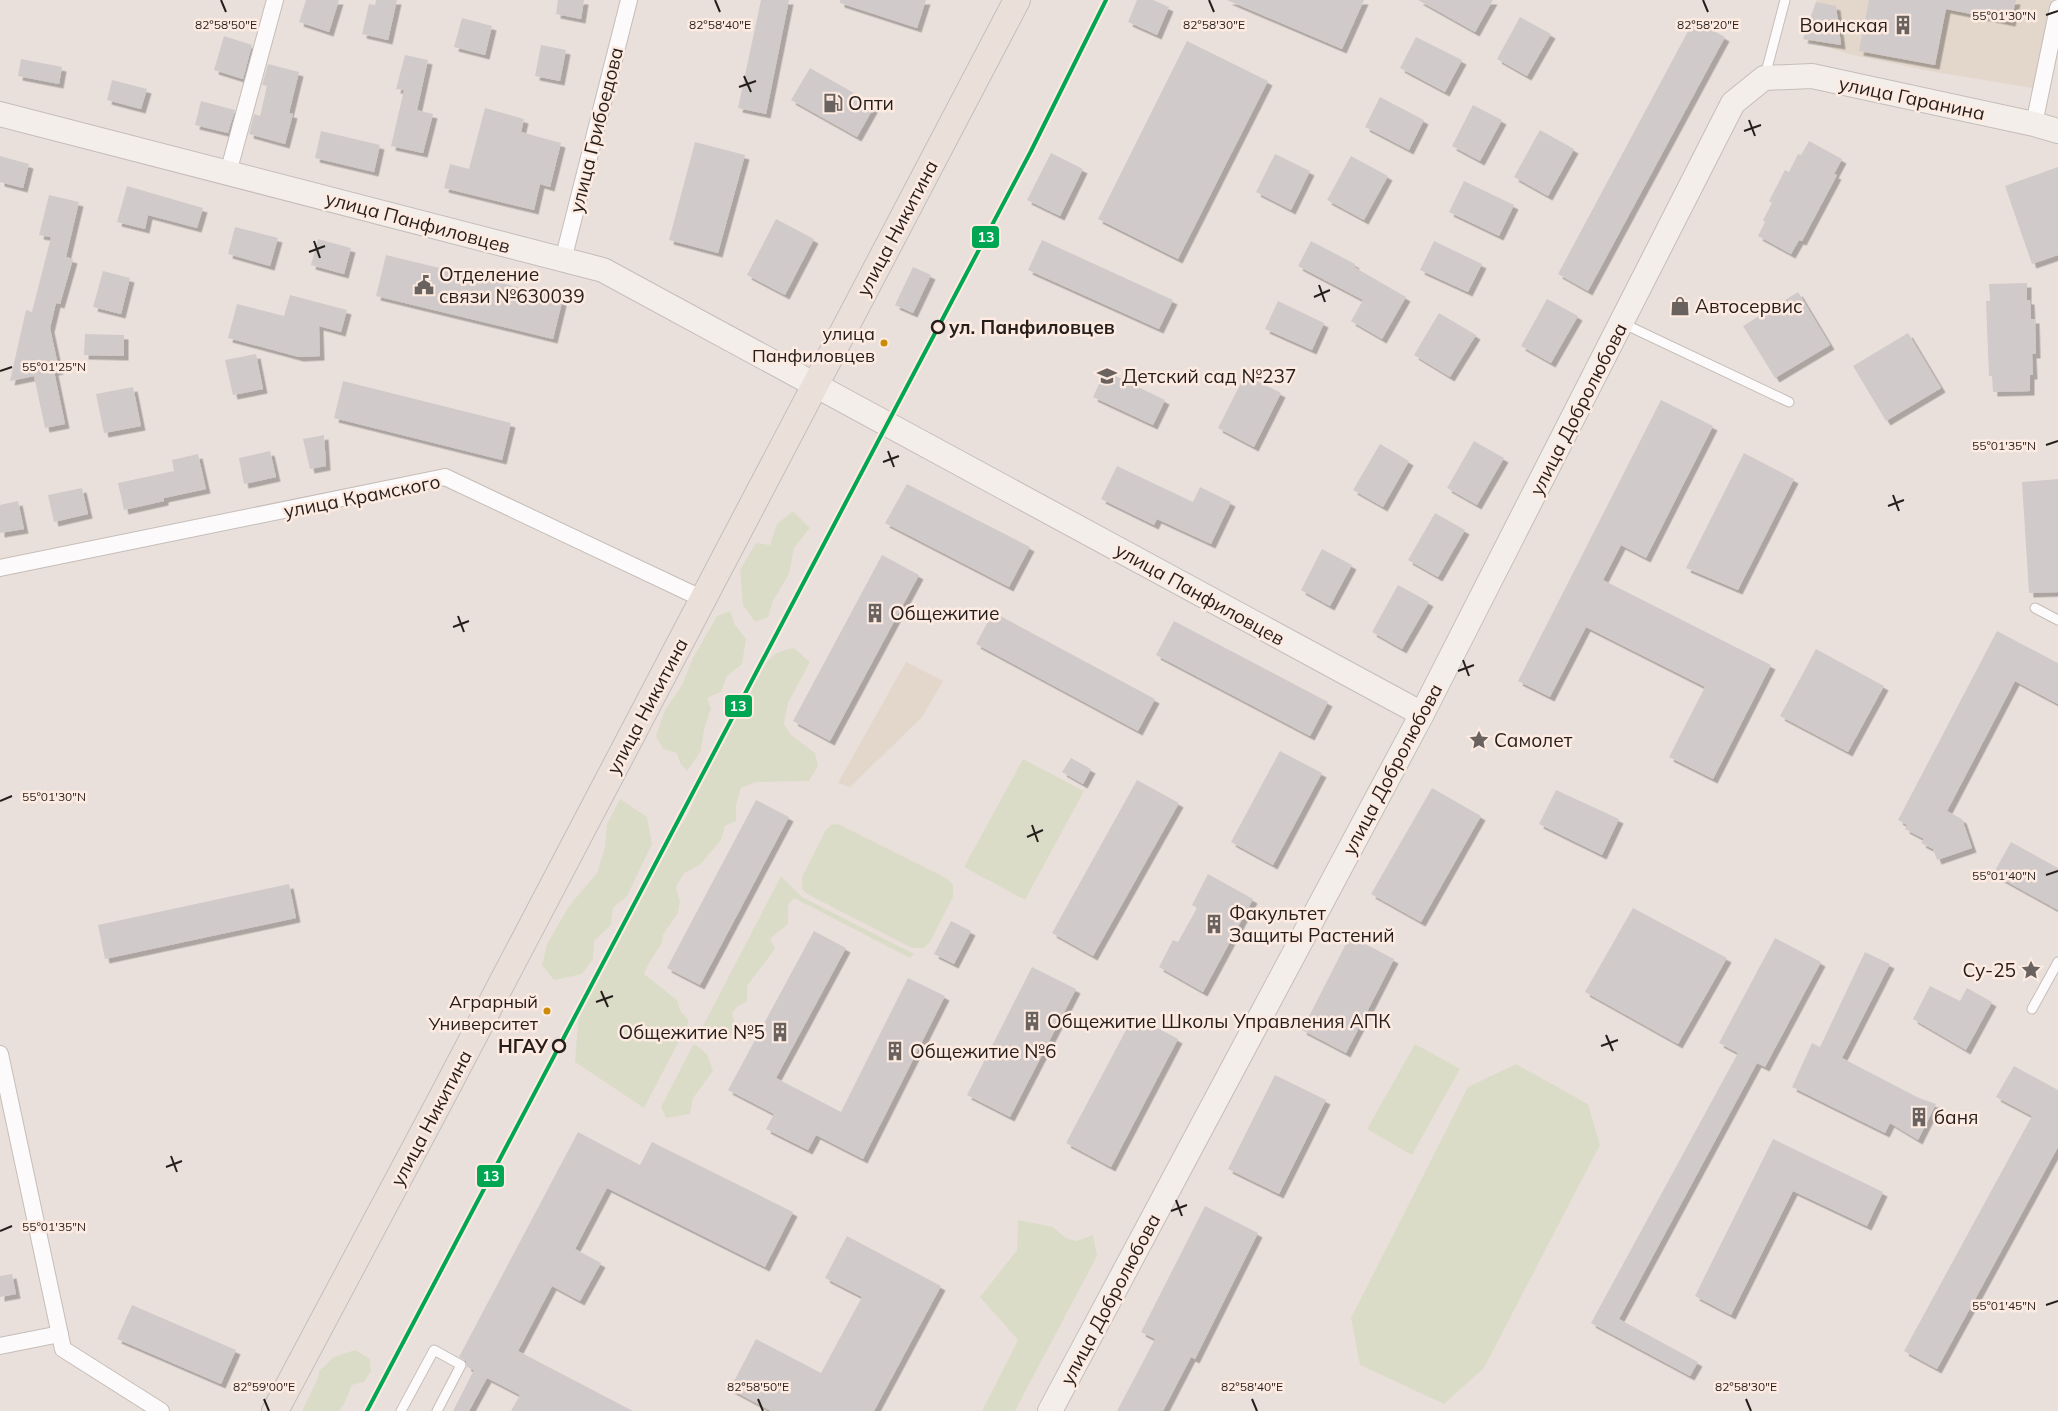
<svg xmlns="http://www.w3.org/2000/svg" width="2058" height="1411" font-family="Mulish,sans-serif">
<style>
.industrial{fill:#e3d6ca}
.green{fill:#dbdcc8}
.building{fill:#d1caca;filter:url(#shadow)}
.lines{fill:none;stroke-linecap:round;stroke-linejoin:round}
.lane-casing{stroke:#c5bdb9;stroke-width:11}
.street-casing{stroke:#c5bdb9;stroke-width:18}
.secondary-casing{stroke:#c5bdb9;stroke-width:26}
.primary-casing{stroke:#c4bebc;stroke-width:28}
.lane{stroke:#fcfafa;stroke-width:9}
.street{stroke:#fcfafa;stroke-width:16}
.secondary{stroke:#f3eee9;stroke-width:24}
.primary{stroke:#eae0d9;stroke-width:26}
.tram-1-casing{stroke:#fdebe2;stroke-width:8}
.tram-1{stroke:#00a651;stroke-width:4}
.ticks{fill:none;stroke:#251e1b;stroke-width:2}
.stop-dot{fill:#fdebe2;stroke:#251e1b;stroke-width:2.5}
.bus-dot{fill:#cd8b05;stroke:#fdebe2;stroke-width:2}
.labels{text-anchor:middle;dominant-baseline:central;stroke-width:5;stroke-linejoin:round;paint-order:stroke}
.bus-label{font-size:18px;fill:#251e1b;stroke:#fdebe2;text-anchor:end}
.poi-label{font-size:19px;fill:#251e1b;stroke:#fdebe2;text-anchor:start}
.street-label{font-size:19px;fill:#251e1b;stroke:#fdebe2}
.stop-label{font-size:19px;font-weight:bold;fill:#251e1b;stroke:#fdebe2;text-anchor:start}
.ticks-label{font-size:12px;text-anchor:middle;fill:#251e1b;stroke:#fdebe2;stroke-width:5;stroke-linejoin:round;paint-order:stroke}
.line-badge{stroke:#fdebe2;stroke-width:2}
.badge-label{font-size:14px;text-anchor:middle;font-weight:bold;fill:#fff}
</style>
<defs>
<filter id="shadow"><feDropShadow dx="4.5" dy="4.5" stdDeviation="0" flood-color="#0004"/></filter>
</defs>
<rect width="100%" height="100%" fill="#eae0db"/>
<!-- industrial -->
<g class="industrial">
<polygon points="1817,0 2052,0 2033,88 1935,72 1849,54 1803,39"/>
<polygon points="906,662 943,681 922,717 850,787 838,783"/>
</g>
<!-- green -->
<g class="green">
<polygon points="793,511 810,528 794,548 789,574 773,601 768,617 755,622 743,605 740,570 756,543 770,545 777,524"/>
<polygon points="730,611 735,625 746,639 742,664 727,676 721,692 707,698 711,709 704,729 701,751 687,771 680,763 677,753 663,749 656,736 665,710 682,685 693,658 717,616"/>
<path d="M794,648L810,662L788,703L784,724L790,734L815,753L818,766L809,781L756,782L741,788L736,805V821L725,826L721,840L700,865L684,873L676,887L680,901L678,913L663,935L662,943L649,963L644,974L677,1000L681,1012L688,1019V1024L644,1108L575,1062L579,1012L668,839C697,813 692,794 707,762C719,736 755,664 779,652C783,650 789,649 794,648Z"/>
<polygon points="1023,759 1084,791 1025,900 964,867"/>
<polygon points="620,799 647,817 652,844 627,896 613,908 611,925 594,941 593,959 582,974 554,980 542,965 547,944 569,906 597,873 605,847 607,824"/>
<polygon points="838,824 948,879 953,885 953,897 930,942 924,948 912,948 807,894 802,889 802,877 825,831 831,825"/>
<polygon points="781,876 802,897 914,954 910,958 794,898 788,906 788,924 770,939 775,949 747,986 747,1001 738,1006 732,1013 736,1028 728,1039 713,1041 705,1034 702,1028"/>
<polygon points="1415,1044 1460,1069 1412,1155 1367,1129"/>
<polygon points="693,1045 696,1045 707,1054 713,1071 693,1098 690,1114 666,1118 661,1107"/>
<polygon points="1516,1064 1588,1104 1600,1145 1484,1368 1444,1404 1360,1365 1351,1318 1468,1087"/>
<polygon points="1018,1220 1053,1227 1066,1238 1077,1241 1093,1235 1097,1256 1015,1411 982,1411 1018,1340 980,1297 1017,1250"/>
<polygon points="355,1350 370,1359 371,1371 364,1382 352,1385 344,1404 339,1411 302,1411 318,1378 319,1371 334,1357"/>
</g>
<!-- building -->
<g class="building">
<polygon points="306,0 339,0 329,32 299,22"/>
<polygon points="376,0 397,0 388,40 362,34 369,4 375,5"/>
<polygon points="558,0 584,0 581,19 556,14"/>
<polygon points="761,0 789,0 766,114 738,108"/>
<polygon points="840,0 926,0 917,28 840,3"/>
<polygon points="1137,0 1153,0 1169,7 1157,35 1128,22"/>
<polygon points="1227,0 1364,0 1342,49"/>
<polygon points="1418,0 1493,0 1475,32"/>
<polygon points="1869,0 2016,0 2011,22 1946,9 1935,65 1859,51"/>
<polygon points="1816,2 1836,6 1841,45 1803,39"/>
<polygon points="1520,17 1551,34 1527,76 1497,59"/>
<polygon points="462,18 492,26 485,55 454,47"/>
<polygon points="1694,20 1725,37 1588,291 1558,274"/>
<polygon points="224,36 252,45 243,79 214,70"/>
<polygon points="1416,37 1462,60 1445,92 1400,68"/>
<polygon points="1187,41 1268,81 1178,259 1098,219"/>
<polygon points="541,45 566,50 560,81 535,76"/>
<polygon points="405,55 428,60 417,110 433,114 423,153 391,146 404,90 396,89"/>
<polygon points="21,59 62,67 59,84 18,76"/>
<polygon points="268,64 299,72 289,113 293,114 285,144 249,134 254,114 260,116 267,86 262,85"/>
<polygon points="810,68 875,105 857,137 791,100"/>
<polygon points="112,80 147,89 141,109 107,100"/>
<polygon points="1380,97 1424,120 1409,150 1365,127"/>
<polygon points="201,101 235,110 228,133 195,125"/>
<polygon points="1473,105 1502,120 1480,161 1452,146"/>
<polygon points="485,108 524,119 521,132 561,143 550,187 540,184 534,210 444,188 450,164 469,169"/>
<polygon points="1540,130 1574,149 1548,196 1514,177"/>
<polygon points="321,131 380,145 374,172 315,158"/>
<polygon points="1809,141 1842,159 1834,174 1837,175 1802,241 1799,240 1791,254 1758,236 1765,222 1763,220 1772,203 1769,201 1785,170 1789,172 1798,154 1801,155"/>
<polygon points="695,142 745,155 718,253 669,240"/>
<polygon points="1051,153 1083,169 1060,216 1027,200"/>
<polygon points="1275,154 1310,171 1291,210 1256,192"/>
<polygon points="0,156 29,164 23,188 0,182"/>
<polygon points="1351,156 1388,176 1364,220 1327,200"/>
<polygon points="2058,167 2058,255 2032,264 2005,186"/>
<polygon points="1464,181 1514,205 1499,236 1449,212"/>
<polygon points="127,186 203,208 197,228 148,215 145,229 117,222"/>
<polygon points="49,195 79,202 66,257 73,259 60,304 56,303 50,328 59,370 54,371 65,424 45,428 34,376 10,381 26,310 32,312 51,237 39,235"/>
<polygon points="776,219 814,239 785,295 747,275"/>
<polygon points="235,227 278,238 270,266 228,254"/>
<polygon points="318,239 351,248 344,274 311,265"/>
<polygon points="1042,240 1173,300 1159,329 1028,270"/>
<polygon points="1311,241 1355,264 1354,267 1406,297 1382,339 1351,321 1363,300 1298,266"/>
<polygon points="1434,241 1482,264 1468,292 1420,270"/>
<polygon points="386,255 563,298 553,339 376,296"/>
<polygon points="913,267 931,275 913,313 895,305"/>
<polygon points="103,271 130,278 121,314 93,307"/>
<polygon points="2027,283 2027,300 2030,300 2031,319 2035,319 2036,354 2032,354 2033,375 2030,375 2030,391 1993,392 1992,376 1989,376 1986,301 1990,301 1989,284"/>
<polygon points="1798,292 1830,345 1775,378 1743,326"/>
<polygon points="290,295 347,310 341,332 319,326 320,356 299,357 228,338 237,304 284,316"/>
<polygon points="1547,299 1578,316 1551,363 1521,346"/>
<polygon points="1278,301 1324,323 1312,350 1265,329"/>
<polygon points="1439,313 1476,335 1450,377 1414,355"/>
<polygon points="1908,333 1941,388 1886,421 1853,366"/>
<polygon points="85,334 124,335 124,356 84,355"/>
<polygon points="256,354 263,389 233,395 225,360"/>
<polygon points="1105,371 1165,400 1153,425 1093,397"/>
<polygon points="1245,375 1281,393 1254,447 1218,428"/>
<polygon points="343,381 511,423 502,460 334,418"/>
<polygon points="133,387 141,426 104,433 96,394"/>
<polygon points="1661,400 1713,426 1646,558 1621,545 1603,580 1771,665 1713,779 1669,757 1705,687 1586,627 1550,697 1518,681"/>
<polygon points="324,435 326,466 310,469 303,439"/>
<polygon points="1474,441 1504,458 1477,505 1447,488"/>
<polygon points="1380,444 1409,461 1383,507 1353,490"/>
<polygon points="270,451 276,477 244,484 239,458"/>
<polygon points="1744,453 1794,479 1738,590 1686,568"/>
<polygon points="198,454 206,489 164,498 164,501 124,510 118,483 174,471 172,460"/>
<polygon points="1117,466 1193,502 1200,487 1231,502 1211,544 1157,519 1154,525 1101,499"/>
<polygon points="2058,479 2058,592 2029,593 2022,482"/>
<polygon points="907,484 1030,547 1009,587 885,523"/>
<polygon points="82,488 88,514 54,522 48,495"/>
<polygon points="18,501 24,529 0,533 0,505"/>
<polygon points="1435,513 1465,530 1438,577 1408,560"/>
<polygon points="1322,549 1352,565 1330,606 1301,590"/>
<polygon points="882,555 919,575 830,741 793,721"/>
<polygon points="1398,585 1429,602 1402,649 1372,632"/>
<polygon points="993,612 1155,699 1138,731 976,644"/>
<polygon points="1174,621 1328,702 1310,736 1156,655"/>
<polygon points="1997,631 2058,663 2058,704 2015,681 1947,811 1962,819 1972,848 1937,860 1933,849 1921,843 1924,839 1905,829 1907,825 1898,820"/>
<polygon points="1816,649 1884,686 1848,752 1780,716"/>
<polygon points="1280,751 1322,773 1273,865 1231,842"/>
<polygon points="1071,758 1091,769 1083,784 1062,772"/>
<polygon points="1137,780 1179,803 1093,956 1052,933"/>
<polygon points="1432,788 1481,816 1421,922 1371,894"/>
<polygon points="1556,790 1619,819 1602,855 1539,824"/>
<polygon points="756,800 789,817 700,985 667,968"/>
<polygon points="2011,842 2058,868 2058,910 1993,874"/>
<polygon points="1208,874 1253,899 1203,992 1159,967 1173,940 1178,942 1197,908 1192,905"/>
<polygon points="289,884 296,918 105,959 98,925"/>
<polygon points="1633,908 1727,958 1678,1044 1585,992"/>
<polygon points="951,921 971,931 954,964 934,954"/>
<polygon points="814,931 846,948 776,1078 841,1112 908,978 945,996 863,1159 816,1135 808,1150 766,1129 774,1114 728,1090"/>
<polygon points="1350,936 1394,959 1346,1053 1302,1030"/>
<polygon points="1775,938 1821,962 1765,1067 1757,1063 1619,1319 1698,1362 1690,1376 1591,1323 1738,1053 1719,1043"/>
<polygon points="1865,952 1890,964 1842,1058 1919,1098 1936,1104 1918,1140 1890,1123 1885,1133 1792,1087 1812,1043 1820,1047"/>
<polygon points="1032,967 1076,989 1010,1117 967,1095"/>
<polygon points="1930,986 1960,1001 1967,988 1992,1002 1966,1050 1913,1019"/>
<polygon points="1134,1015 1178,1039 1111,1167 1066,1143"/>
<polygon points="2014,1066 2058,1090 2058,1147 1937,1369 1904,1351 2032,1116 1996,1097"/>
<polygon points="1275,1075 1326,1100 1279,1194 1228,1169"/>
<polygon points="578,1132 640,1165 652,1142 793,1212 765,1267 607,1188 575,1249 601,1263 580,1301 552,1286 518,1351 633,1411 511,1411 520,1395 487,1378 469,1411 453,1411 474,1370 467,1367 466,1361 459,1357"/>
<polygon points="1773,1139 1883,1192 1867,1226 1793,1191 1731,1315 1695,1296"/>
<polygon points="1205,1206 1258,1233 1195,1359 1191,1357 1163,1411 1117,1411 1155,1339 1141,1332"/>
<polygon points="847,1236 941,1286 874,1411 771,1411 730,1389 756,1339 821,1373 862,1297 825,1278"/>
<polygon points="12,1274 16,1294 0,1297 0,1276"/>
<polygon points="132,1305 236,1350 221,1384 117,1339"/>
</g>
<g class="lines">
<defs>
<g id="lane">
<polyline points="1765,76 1785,0"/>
<polyline points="1622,323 1789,402"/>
<polyline points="2035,608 2058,620"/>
<polyline points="2032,1009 2058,962"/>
<polyline points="401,1411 434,1350 461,1365 437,1411"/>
</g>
<g id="street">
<polyline points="2034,124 2058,8"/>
<polyline points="228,173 275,0"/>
<polyline points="563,260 629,0"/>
<polyline points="0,568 445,477 703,599"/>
<polyline points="0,1054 63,1349 161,1411"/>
<polyline points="0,1346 60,1334"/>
</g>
<g id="secondary">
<polyline points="0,114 603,270 1422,714"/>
<polyline points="1050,1411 1422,714 1733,103 1764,78 1812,76 2034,124 2058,131"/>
</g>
<polyline id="primary" points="275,1411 441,1099 1017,0"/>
</defs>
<!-- lane casing -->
<use href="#lane" class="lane-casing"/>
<!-- street casing -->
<use href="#street" class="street-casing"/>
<!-- secondary casing -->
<use href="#secondary" class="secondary-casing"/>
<!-- primary casing -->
<use href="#primary" class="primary-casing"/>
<!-- lane -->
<use href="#lane" class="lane"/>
<!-- street -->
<use href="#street" class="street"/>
<!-- secondary -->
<use href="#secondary" class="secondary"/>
<!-- primary -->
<use href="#primary" class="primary"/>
<defs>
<polyline id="tram-1" points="367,1411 1031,151 1106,0"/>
</defs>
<!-- tram-1 casing -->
<use href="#tram-1" class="tram-1-casing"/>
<!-- tram-1 -->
<use href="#tram-1" class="tram-1"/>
</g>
<!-- ticks -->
<path class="ticks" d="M221,0L226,12M715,0L720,12M1209,0L1214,12M1703,0L1708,12M2046,15L2058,11M744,76L751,92M739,87L756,81M1749,120L1755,136M1744,131L1761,125M314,241L320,258M309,252L325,246M1319,285L1325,302M1314,297L1330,290M0,371L12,367M2046,445L2058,441M888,451L894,467M883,462L899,456M1893,495L1899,511M1888,506L1904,500M458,616L464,632M453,627L469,621M1463,660L1469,676M1458,671L1474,665M0,801L12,796M1032,825L1038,842M1027,837L1043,830M2046,875L2058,871M601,991L608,1007M596,1002L613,996M1606,1035L1613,1051M1601,1046L1618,1040M171,1156L177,1172M166,1167L182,1161M1176,1200L1182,1216M1171,1211L1187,1205M0,1231L12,1226M2046,1305L2058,1301M264,1399L269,1411M758,1399L763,1411M1252,1399L1257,1411M1746,1399L1751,1411"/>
<!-- icons -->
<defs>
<symbol id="building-bare" viewBox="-9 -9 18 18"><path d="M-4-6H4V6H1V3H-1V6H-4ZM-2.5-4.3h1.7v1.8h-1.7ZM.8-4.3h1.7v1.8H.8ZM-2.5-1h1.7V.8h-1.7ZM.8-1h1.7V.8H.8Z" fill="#6a625e" stroke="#fdebe2" stroke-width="2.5" paint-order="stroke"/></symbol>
<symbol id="fuel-bare" viewBox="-9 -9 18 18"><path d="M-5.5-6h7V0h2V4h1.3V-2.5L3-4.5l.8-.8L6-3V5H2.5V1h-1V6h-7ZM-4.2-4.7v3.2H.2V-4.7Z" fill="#6a625e" stroke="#fdebe2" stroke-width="2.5" paint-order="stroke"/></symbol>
<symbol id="civic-bare" viewBox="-9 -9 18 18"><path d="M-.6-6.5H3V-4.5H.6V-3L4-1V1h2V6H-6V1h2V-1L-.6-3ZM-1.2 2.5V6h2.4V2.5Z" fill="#6a625e" stroke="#fdebe2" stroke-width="2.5" paint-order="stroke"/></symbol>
<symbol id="shop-bare" viewBox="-9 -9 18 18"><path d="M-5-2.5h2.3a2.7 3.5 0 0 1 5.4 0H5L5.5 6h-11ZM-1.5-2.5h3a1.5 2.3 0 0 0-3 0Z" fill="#6a625e" stroke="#fdebe2" stroke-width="2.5" paint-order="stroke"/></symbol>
<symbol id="school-bare" viewBox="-9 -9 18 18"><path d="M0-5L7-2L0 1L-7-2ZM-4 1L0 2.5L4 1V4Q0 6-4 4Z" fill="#6a625e" stroke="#fdebe2" stroke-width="2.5" paint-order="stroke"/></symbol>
<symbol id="sight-bare" viewBox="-9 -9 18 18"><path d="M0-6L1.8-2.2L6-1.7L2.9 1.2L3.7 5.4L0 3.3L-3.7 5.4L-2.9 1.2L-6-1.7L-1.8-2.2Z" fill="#6a625e" stroke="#fdebe2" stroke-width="2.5" paint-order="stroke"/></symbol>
</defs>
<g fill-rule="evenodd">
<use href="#building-bare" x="1889" y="11" width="28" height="28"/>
<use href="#fuel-bare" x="819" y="89" width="28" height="28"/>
<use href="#civic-bare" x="410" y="271" width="28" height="28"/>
<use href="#shop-bare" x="1666" y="292" width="28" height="28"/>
<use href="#school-bare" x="1093" y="362" width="28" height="28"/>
<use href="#building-bare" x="861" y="599" width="28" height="28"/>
<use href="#sight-bare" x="1465" y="726" width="28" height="28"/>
<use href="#building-bare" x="1200" y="910" width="28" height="28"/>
<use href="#sight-bare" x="2017" y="956" width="28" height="28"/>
<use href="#building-bare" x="1018" y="1007" width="28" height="28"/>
<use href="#building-bare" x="766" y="1018" width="28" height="28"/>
<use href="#building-bare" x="881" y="1037" width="28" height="28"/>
<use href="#building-bare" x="1905" y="1103" width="28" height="28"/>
</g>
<!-- markers -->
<g class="stop-dot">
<circle cx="938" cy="327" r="6"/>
<circle cx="559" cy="1046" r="6"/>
</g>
<g class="bus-dot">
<circle cx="884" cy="343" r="4.5"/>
<circle cx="547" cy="1011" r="4.5"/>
</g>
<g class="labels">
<!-- bus labels -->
<g class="bus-label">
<text x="875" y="333">улица<tspan x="875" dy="22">Панфиловцев</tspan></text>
<text x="538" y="1001">Аграрный<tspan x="538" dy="22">Университет</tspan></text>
</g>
<!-- poi labels -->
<g class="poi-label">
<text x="1888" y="25" text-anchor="end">Воинская</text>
<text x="848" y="103">Опти</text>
<text x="439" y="274">Отделение<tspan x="439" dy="22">связи №630039</tspan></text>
<text x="1695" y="306">Автосервис</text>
<text x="1122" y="376">Детский сад №237</text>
<text x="890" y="613">Общежитие</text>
<text x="1494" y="740">Самолет</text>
<text x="1229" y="913">Факультет<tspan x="1229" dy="22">Защиты Растений</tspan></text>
<text x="2016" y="970" text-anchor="end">Су-25</text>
<text x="1047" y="1021">Общежитие Школы Управления АПК</text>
<text x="765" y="1032" text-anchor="end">Общежитие №5</text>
<text x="910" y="1051">Общежитие №6</text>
<text x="1934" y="1117">баня</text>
</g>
<!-- street labels -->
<g class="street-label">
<text transform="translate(1912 98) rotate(12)">улица Гаранина</text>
<text transform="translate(596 130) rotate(-76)">улица Грибоедова</text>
<text transform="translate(418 222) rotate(15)">улица Панфиловцев</text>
<text transform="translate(897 228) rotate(-62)">улица Никитина</text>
<text transform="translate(1578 409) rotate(-63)">улица Добролюбова</text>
<text transform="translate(362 496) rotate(-11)">улица Крамского</text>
<text transform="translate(1200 594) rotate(29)">улица Панфиловцев</text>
<text transform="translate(647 706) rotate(-62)">улица Никитина</text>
<text transform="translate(1392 769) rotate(-62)">улица Добролюбова</text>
<text transform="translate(431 1118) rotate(-62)">улица Никитина</text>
<text transform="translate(1110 1299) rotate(-62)">улица Добролюбова</text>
</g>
<!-- stop labels -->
<g class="stop-label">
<text x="949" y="327">ул. Панфиловцев</text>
<text x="548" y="1046" text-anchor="end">НГАУ</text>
</g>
</g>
<g class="ticks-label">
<text x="2004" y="20">55°01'30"N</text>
<text x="1708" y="29">82°58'20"E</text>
<text x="226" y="29">82°58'50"E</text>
<text x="720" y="29">82°58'40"E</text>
<text x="1214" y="29">82°58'30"E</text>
<text x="54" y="371">55°01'25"N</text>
<text x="2004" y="450">55°01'35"N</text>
<text x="54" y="801">55°01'30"N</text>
<text x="2004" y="880">55°01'40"N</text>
<text x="54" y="1231">55°01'35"N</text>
<text x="2004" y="1310">55°01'45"N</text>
<text x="264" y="1391">82°59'00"E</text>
<text x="758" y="1391">82°58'50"E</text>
<text x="1252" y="1391">82°58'40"E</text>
<text x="1746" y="1391">82°58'30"E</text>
</g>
<g class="line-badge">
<rect x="971" y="225" width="29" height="24" rx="5" fill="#00a651"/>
<rect x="724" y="694" width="29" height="24" rx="5" fill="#00a651"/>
<rect x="476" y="1164" width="29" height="24" rx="5" fill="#00a651"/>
</g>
<g class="badge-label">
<text x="986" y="242">13</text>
<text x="738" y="711">13</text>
<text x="491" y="1181">13</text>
</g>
</svg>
